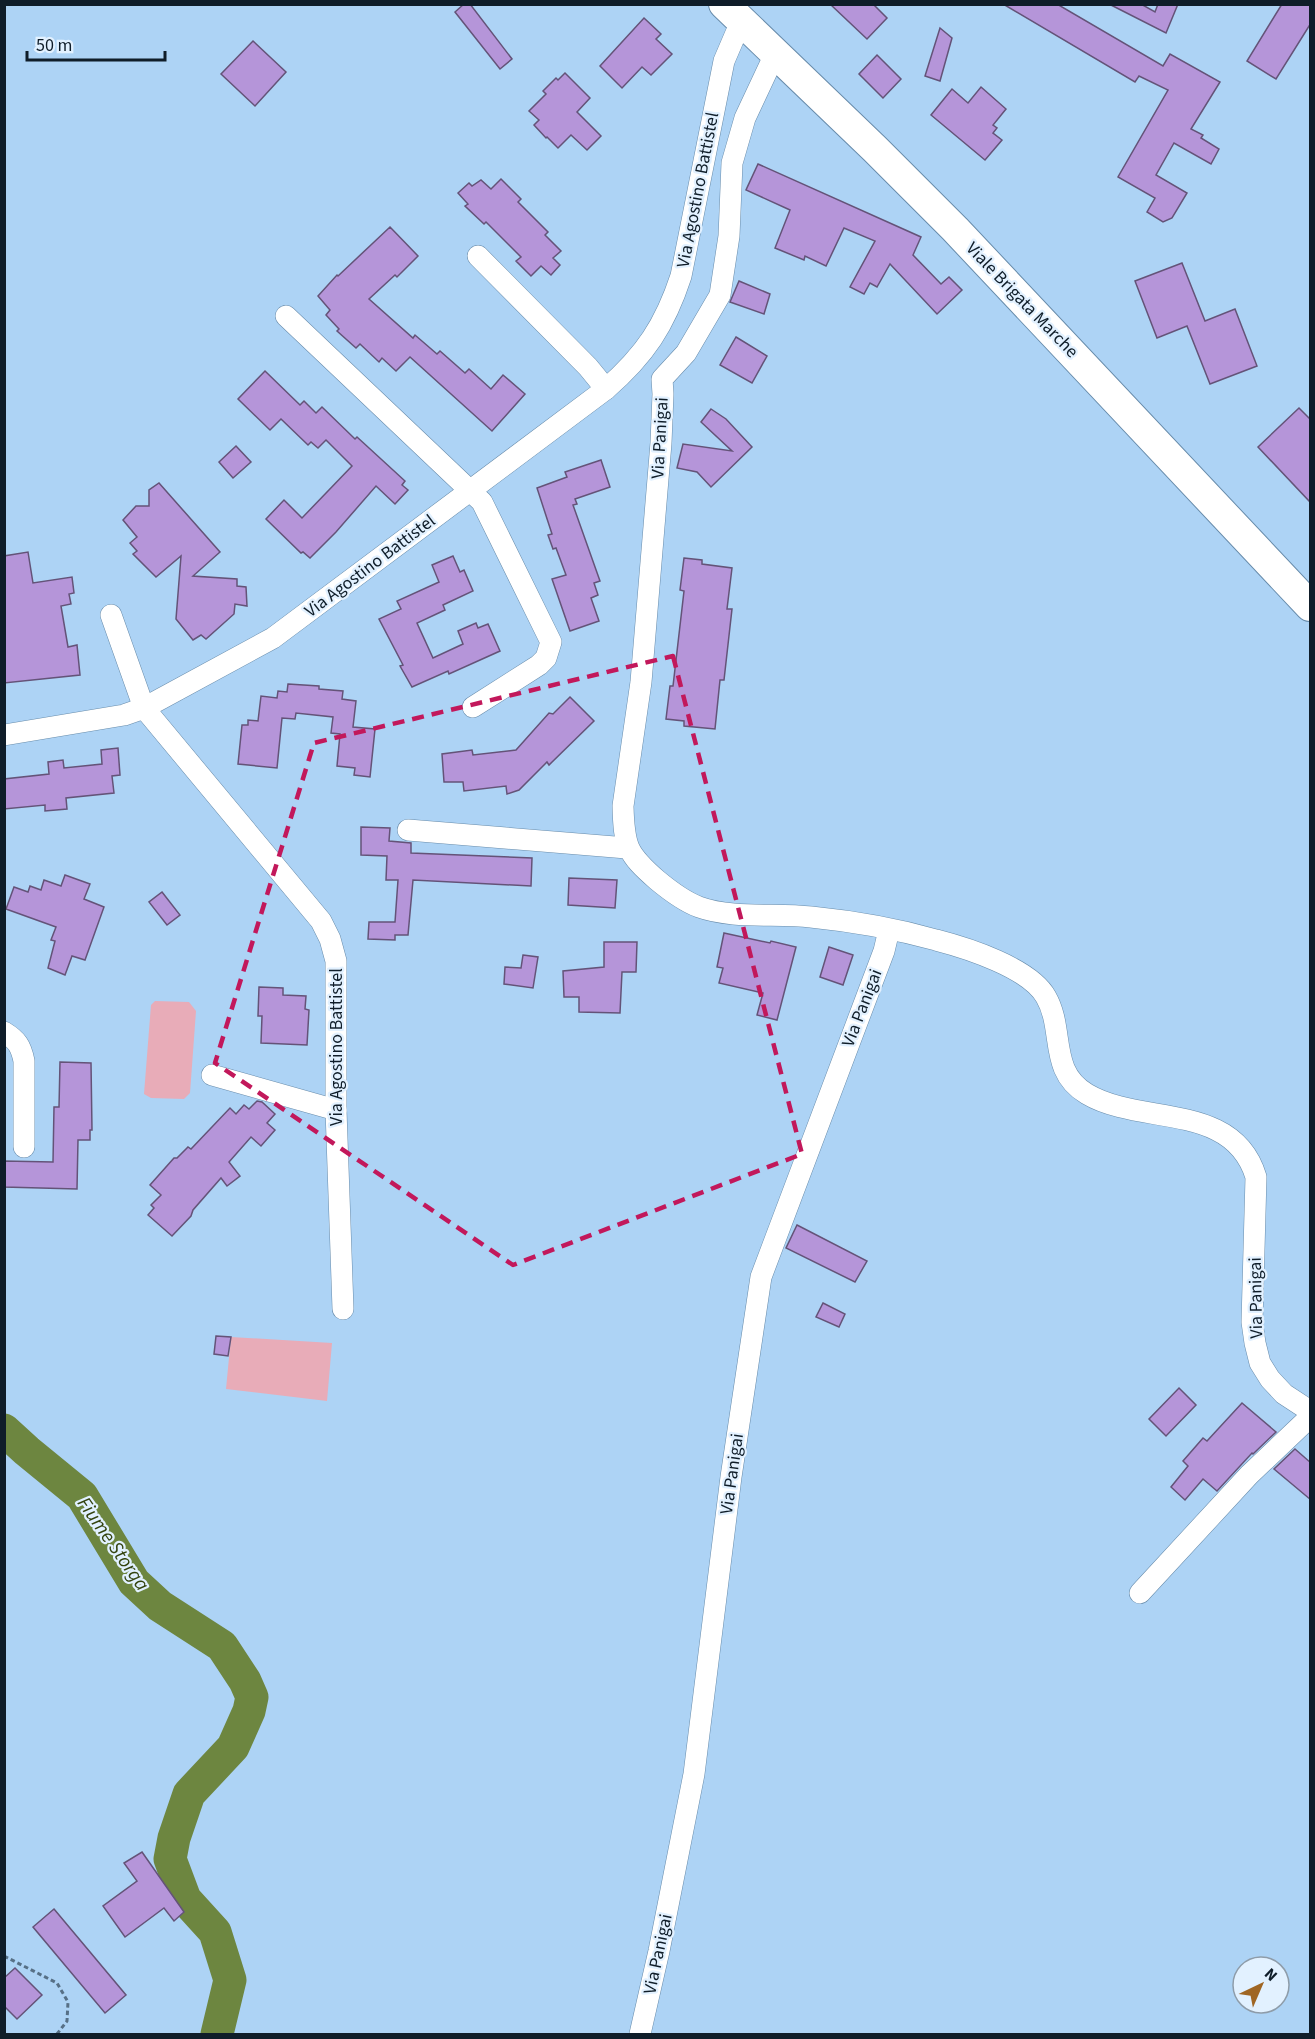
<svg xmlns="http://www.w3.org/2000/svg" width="1315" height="2039" font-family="'Source Sans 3',sans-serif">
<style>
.green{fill:#e8acb8}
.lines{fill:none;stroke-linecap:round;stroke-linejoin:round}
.river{stroke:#6d8640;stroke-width:33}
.building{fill:#b595d9;stroke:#645378;stroke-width:1.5}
.street-casing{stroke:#688cab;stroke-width:22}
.secondary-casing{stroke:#688cab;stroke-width:32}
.path{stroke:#577086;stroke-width:3;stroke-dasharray:4.5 3;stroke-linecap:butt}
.street{stroke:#fff;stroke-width:21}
.secondary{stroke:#fff;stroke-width:30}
.marked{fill:none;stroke:#c2185b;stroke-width:4.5;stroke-dasharray:12 8;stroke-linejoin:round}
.labels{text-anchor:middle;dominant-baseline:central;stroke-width:4.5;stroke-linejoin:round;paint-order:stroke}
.street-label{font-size:18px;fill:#0f1d29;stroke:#e2f1ff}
.water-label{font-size:20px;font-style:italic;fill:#34440f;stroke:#e2f1ff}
</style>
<rect width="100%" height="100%" fill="#add3f5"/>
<!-- green -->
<g class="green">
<polygon points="155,1001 189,1002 196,1011 190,1093 184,1099 151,1098 144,1094 151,1005"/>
<polygon points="231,1337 332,1343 327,1401 226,1389"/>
</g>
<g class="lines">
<!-- river -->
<polyline class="river" points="4,1430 27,1451 82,1496 134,1582 160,1606 222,1646 245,1681 252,1697 249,1711 233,1747 189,1794 174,1838 170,1859 185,1899 215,1932 230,1980 217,2034"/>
</g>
<!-- building -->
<g class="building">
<polygon points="464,4 470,4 512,59 500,69 455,12"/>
<polygon points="830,4 873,4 887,18 867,39"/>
<polygon points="1003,4 1057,4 1163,66 1170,54 1220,82 1191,129 1203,135 1201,138 1219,149 1211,164 1174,143 1156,175 1187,193 1172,218 1163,222 1147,212 1155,198 1118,177 1168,90 1139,76 1135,82"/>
<polygon points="1109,4 1141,4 1155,12 1158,4 1178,4 1166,33"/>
<polygon points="1282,4 1311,4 1311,23 1276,79 1247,61"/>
<polygon points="644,18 661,34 656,39 672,54 651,75 642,67 622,88 600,66"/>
<polygon points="940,28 952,38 940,81 925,76"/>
<polygon points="253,41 286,72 255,106 221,74"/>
<polygon points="877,55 901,79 883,98 859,74"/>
<polygon points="565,73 590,98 577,112 601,136 587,150 571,135 558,148 547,137 546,138 534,125 539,120 529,111 546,94 543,91 556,78 558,80"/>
<polygon points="981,87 1006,109 993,125 997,128 993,133 1002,140 985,160 931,115 952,89 968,103"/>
<polygon points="758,164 921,237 913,255 941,284 949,277 962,290 937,314 890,264 877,287 870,283 864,294 850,287 875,241 844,228 826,266 805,256 804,260 775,248 790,210 746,190"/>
<polygon points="501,179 521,199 518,202 548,232 545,235 561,251 553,258 560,265 551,275 541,266 531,276 516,261 521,257 486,222 484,224 465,206 468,204 458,193 469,183 472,186 481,180 491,189"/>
<polygon points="390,227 418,256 397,277 395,275 369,299 413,338 415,335 437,354 440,351 465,373 469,369 491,389 503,375 525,394 492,431 410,357 396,371 382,358 379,362 360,344 356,348 337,331 339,329 326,315 330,310 318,296 337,275 338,276"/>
<polygon points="1182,263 1205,321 1235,309 1257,366 1210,384 1187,326 1157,338 1135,281"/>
<polygon points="739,281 770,294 764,314 730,302"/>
<polygon points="736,337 767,356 752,383 720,365"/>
<polygon points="265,371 300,405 304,401 316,413 322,407 355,439 357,437 405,481 402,485 408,490 395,504 376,486 336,532 310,558 303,552 301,553 266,519 284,500 302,518 352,466 326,440 318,448 311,442 308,445 281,419 270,430 238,399"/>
<polygon points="1299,408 1311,420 1311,503 1258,447"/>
<polygon points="711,409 726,419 752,447 711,487 697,472 677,468 683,444 732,451 701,422"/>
<polygon points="236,446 251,462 233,478 219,462"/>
<polygon points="601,460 610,487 575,499 577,504 573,505 600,581 594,583 598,595 591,598 599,621 570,631 552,579 566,575 556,548 553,549 548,535 552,534 537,488 567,477 565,472"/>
<polygon points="159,483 220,552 193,576 237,579 237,586 246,587 247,606 235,604 234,614 206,639 201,635 193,640 176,619 181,556 156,577 133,554 137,551 130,543 137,537 123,520 136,506 149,506 149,490"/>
<polygon points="28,552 33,583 72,577 74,593 69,594 71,604 61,606 68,647 77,645 80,675 4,683 4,556"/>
<polygon points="453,556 460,572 464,570 473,591 443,605 445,610 417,623 433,658 463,644 458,631 476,623 478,628 488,624 500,651 449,674 448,671 412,687 400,666 403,665 379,619 401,609 397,601 439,582 432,565"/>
<polygon points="684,558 702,560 702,564 732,568 727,609 732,609 724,680 720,680 715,729 684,726 684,721 666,719 670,686 673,686 684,591 680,590"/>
<polygon points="288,684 319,686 319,689 343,691 342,699 356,701 353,727 375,729 370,777 354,775 355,768 337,766 340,734 331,733 333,717 296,713 295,719 282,718 277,768 238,764 242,725 248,725 248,720 258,721 261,696 277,698 278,691 287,692"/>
<polygon points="570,697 594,721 549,765 547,762 519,790 507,794 506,786 464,791 463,782 444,782 442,754 472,750 473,755 516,750 549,713 553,714"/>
<polygon points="118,748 120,775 112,776 114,793 66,798 67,809 45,811 45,805 4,809 4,779 49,774 48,762 63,760 64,768 102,764 101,750"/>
<polygon points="361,827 390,828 389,841 411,843 411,853 532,858 531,886 413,880 408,935 395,935 395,940 368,939 369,922 395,922 398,880 386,880 387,856 361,855"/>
<polygon points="65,875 90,884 84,899 104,907 85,960 72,956 65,975 48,968 55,941 51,940 56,927 6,909 14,887 28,892 30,886 41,890 44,880 61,886"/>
<polygon points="569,878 617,880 615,908 568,905"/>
<polygon points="162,892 180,915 167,925 149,902"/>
<polygon points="724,933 770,943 771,941 796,947 777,1020 757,1015 763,993 719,983 723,968 717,967"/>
<polygon points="604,942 637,942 636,972 622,972 620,1013 579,1012 579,997 564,997 563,971 604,967"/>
<polygon points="829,947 853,955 843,985 820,977"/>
<polygon points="523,955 538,957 533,988 504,984 505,967 521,968"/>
<polygon points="259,987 283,988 283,995 306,996 305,1009 309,1010 307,1045 261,1043 262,1016 258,1016"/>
<polygon points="60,1062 91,1063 92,1130 90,1130 90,1140 78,1140 77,1189 4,1187 4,1161 53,1162 54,1107 59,1107"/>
<polygon points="257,1101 262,1102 275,1114 267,1123 275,1130 261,1146 251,1137 229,1162 240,1176 227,1186 221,1178 193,1210 191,1216 172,1236 148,1215 154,1208 151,1205 161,1195 150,1185 174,1158 177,1158 188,1147 191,1149 230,1108 236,1114 244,1105 249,1109"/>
<polygon points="797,1225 867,1261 855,1282 786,1248"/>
<polygon points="823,1303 845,1314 839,1327 816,1317"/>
<polygon points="216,1336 231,1337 228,1356 214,1354"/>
<polygon points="1179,1388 1196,1405 1166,1436 1149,1419"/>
<polygon points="1242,1403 1276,1432 1253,1454 1252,1453 1217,1491 1203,1479 1185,1500 1171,1487 1188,1466 1183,1461 1203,1438 1207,1441"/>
<polygon points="1295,1449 1311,1463 1311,1500 1274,1469"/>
<polygon points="142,1852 184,1912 174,1921 164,1908 125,1937 103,1906 137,1881 124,1863"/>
<polygon points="54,1909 126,1995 105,2013 33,1927"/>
<polygon points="15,1968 42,1995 17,2019 4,2006 4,1978"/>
</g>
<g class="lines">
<defs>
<g id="street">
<path d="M775,54L745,118L732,163L729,236L720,295L686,353L662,379L663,394L661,443L641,682L623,806C624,846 627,854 657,880C669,890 683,901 699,907C732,919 776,913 811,917C851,921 897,929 936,940C967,948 1030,968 1046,997C1065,1030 1048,1071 1087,1094C1141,1126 1233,1101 1256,1177L1252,1322L1255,1343L1260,1363L1270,1379L1284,1394L1310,1411"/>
<polyline points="478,256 588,367 606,389"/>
<polyline points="286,316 482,502 551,642 546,658 539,665 473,707"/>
<polyline points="111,615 144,708 321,921 330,939 336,961 336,1110 343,1309"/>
<path d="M4,735L124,715L144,708L273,638L606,389C645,355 665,325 681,276L724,61L736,33L744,23"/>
<polyline points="408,830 627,848"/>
<path d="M4,1032C17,1040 21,1046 24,1061V1147"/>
<polyline points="212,1075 336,1110"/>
<polyline points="1140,1593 1249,1475 1310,1417"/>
<polyline points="640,2034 659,1951 694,1774 731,1477 761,1277 884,951 889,930"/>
</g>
<polyline id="secondary" points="724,4 875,149 955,229 1310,606"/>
</defs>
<!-- street casing -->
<use href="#street" class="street-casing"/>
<!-- secondary casing -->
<use href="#secondary" class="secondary-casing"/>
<!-- path -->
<polyline class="path" points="4,1956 57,1983 68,2002 67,2021 57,2034"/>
<!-- street -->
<use href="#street" class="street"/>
<!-- secondary -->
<use href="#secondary" class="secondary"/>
</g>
<!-- marked area -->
<path class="marked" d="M673,656L802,1154L513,1265L215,1063L314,743Z"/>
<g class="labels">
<!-- street labels -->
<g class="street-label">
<text transform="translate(698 190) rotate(-79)">Via Agostino Battistel</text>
<text transform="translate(1022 300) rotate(46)">Viale Brigata Marche</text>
<text transform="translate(660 438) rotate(-87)">Via Panigai</text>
<text transform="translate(370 566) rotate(-37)">Via Agostino Battistel</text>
<text transform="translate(862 1008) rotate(-69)">Via Panigai</text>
<text transform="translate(336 1047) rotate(-90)">Via Agostino Battistel</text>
<text transform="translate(1256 1298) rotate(-91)">Via Panigai</text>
<text transform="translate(732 1474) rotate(-82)">Via Panigai</text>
<text transform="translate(658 1954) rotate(-78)">Via Panigai</text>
</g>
<!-- water labels -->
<g class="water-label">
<text transform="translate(113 1544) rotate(55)">Fiume Storga</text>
</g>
</g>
<!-- border -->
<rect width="1315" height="2039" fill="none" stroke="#0f1d29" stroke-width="12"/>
<!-- north arrow -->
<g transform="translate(1261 1985) rotate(44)"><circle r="28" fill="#e2f1ff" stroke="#8e9ca9" stroke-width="1.5"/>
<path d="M0-4.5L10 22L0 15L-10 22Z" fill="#9f6624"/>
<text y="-9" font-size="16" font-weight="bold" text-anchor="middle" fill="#0f1d29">N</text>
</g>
<!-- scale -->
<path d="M27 51v9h138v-9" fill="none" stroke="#0f1d29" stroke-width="3"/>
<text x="36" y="51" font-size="18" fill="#0f1d29" stroke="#e2f1ff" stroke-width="4.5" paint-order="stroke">50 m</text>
</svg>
